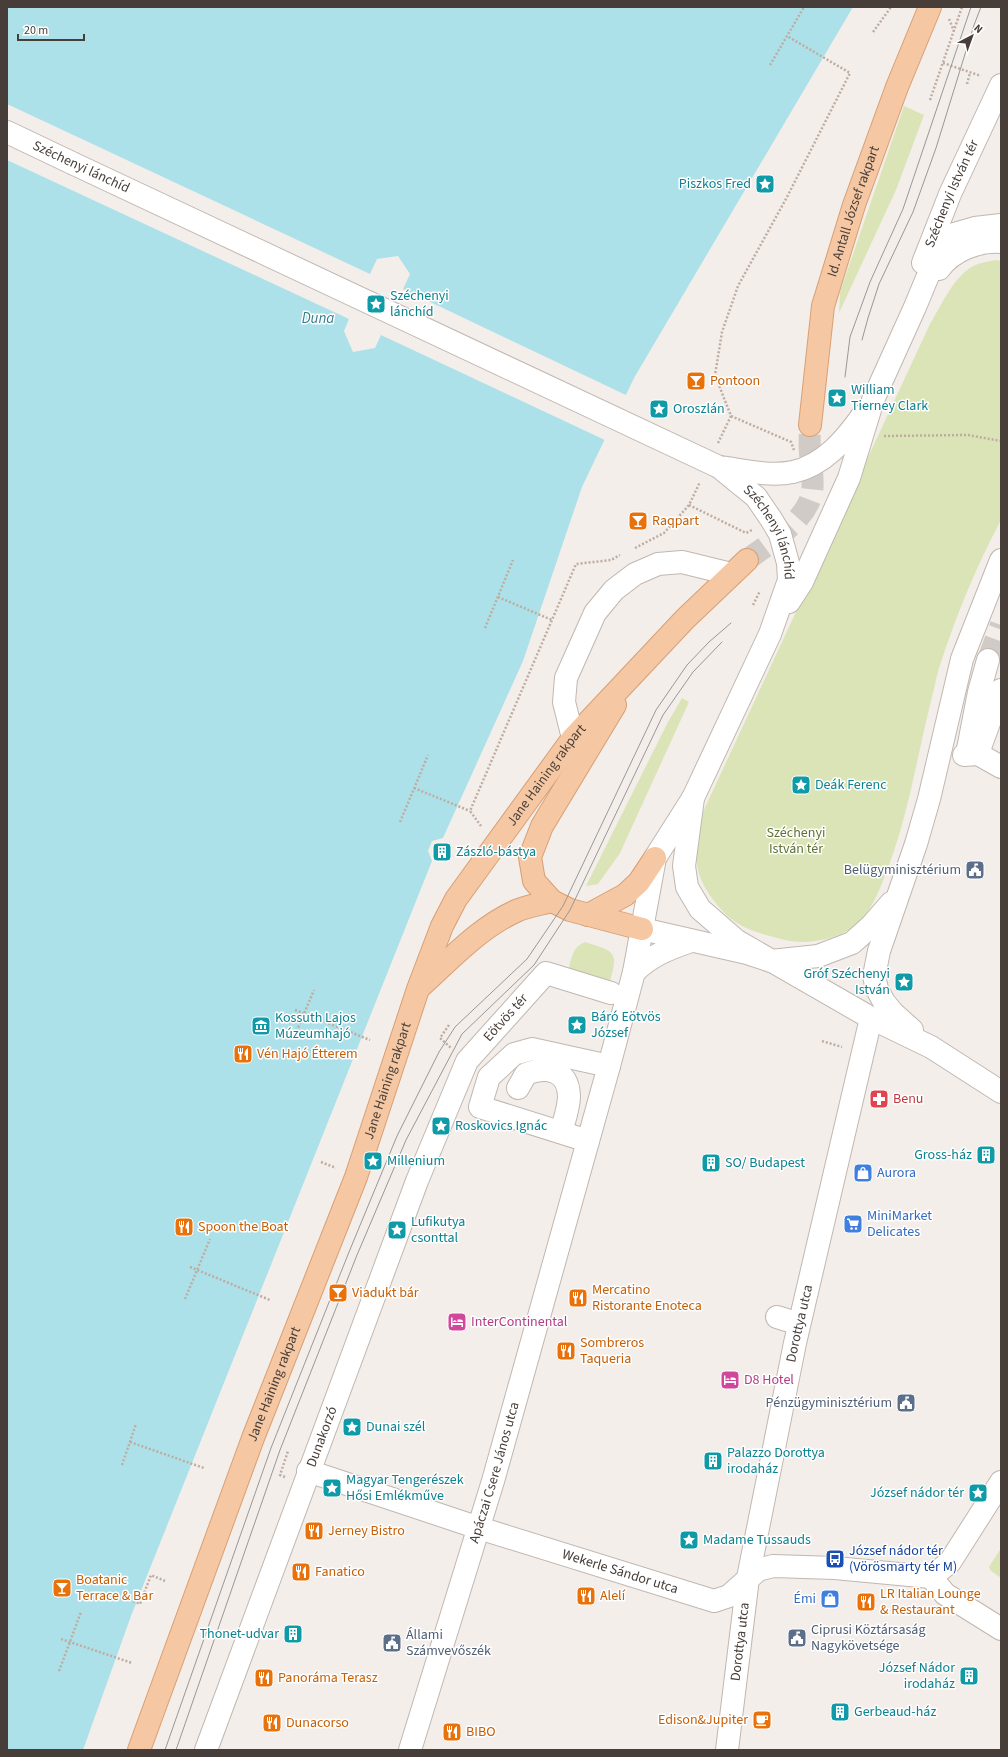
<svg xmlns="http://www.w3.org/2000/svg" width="1008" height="1757" font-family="'Source Sans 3',sans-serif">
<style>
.green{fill:#dbe4b7}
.water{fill:#ade1ea}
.pier{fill:#f3eeea}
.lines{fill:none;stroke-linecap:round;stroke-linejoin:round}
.minor-tunnel{stroke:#d1cbc7;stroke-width:22;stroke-dasharray:22 11;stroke-linecap:butt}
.major-tunnel{stroke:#d1cbc7;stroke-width:22;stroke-dasharray:22 11;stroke-linecap:butt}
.minor-casing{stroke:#c1b7b0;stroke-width:24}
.major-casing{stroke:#d99f73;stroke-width:24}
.path{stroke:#bfaca0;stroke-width:2.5;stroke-dasharray:2 2;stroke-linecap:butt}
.minor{stroke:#fff;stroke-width:22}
.major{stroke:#f5c7a2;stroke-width:22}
.tram{stroke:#989898;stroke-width:1}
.minor-bridge-casing{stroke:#c1b7b0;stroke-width:24;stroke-linecap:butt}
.path-bridge{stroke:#bfaca0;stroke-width:2.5;stroke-dasharray:2 2;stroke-linecap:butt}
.minor-bridge{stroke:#fff;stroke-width:22}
.labels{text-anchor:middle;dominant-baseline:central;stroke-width:3;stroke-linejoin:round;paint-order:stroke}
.street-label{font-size:14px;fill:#473e39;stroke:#fff}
.culture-label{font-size:14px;fill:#0d838f;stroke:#fff;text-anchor:start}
.food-label{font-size:14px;fill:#c56008;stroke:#fff;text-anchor:start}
.park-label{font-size:14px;fill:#5c7331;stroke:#fff}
.service-label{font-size:14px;fill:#4e5e75;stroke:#fff;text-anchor:end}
.health-label{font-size:14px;fill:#be3a42;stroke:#fff;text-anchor:start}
.shop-label{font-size:14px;fill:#366cbe;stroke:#fff;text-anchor:start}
.hotel-label{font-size:14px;fill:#b23c85;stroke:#fff;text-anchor:start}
.transit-label{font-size:14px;fill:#164399;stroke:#fff;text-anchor:start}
.water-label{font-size:15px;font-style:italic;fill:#337d8b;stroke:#fff}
</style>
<rect width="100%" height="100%" fill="#f3eeea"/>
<!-- green -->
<g class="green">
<polygon points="904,106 924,115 896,190 839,313 840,292"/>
<path d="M996,260L1001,261V520C977,565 957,613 941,662C936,676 934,691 930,705C917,758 908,814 889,865C882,883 876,901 864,917C847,938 810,946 785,940C759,933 737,929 719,907C691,874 694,855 702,814L930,324C942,305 955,272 978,264C984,262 990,261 996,260Z"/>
<polygon points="682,698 689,702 620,853 598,884 586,886 668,722"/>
<path d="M585,942C616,952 619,951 609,985L568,972C571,960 572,947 585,942Z"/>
<polygon points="1001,1548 1001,1578 991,1571 989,1567"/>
</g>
<!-- water -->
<polygon class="water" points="7,7 853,7 634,378 582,487 523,661 443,838 432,841 428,851 432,861 131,1616 83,1750 7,1750"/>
<!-- pier -->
<polygon class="pier" points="7,104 370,274 377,259 398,256 410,274 403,289 628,396 607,441 381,335 375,348 353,352 344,331 349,319 7,160"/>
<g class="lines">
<!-- minor-tunnel -->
<polyline class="minor-tunnel" points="988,660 1001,625"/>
<!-- major-tunnel -->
<path class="major-tunnel" d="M747,560C768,544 808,520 812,492C814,480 811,465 810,453C809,443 810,434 810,425"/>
<defs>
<g id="minor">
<polyline points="7,132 72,163"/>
<path id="s1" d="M923,263L950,194L1001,85"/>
<path d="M939,269C952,251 978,240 1001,242"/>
<path id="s2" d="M719,467L756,497L771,519L780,534L788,563L789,580L770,634L693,798L684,866L687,887L700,909L737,941L871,1018L931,1047L1001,1092"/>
<path d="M719,467C743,470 769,477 793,472C824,465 845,440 862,416"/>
<polyline points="789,602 802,582 849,478 873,400 915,307 937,254 954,234 975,228 1001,225"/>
<polyline points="573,738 564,702 566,678 595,613 614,590 635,574 658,564 682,562 731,574"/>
<polyline points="978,753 1001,690"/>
<polyline points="967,754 979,692 988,660"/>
<polyline points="964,755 978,754 1001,767"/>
<polyline points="642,929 747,953 771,961 818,956 852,943 871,926 891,903"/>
<path d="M634,972C652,955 668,949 691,941"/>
<polyline points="912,1030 893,1013 884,1002 877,989 874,976 879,951 916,844 929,799 962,659 1001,560"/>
<path d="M518,1088L526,1074C546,1066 568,1069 569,1096C569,1108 564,1121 561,1132"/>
<polyline points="588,1141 480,1107 489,1077 514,1054 532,1049 609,1066"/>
<polyline points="777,1317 799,1324"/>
<path id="s3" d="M308,1471L479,1528L714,1601L729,1596L758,1570L773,1566L835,1568L931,1577"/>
<polyline points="931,1577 950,1562 1001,1482"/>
<polyline points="931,1577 945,1594 1001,1629"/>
<path id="s4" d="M206,1750L417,1181L467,1061L546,973L611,993"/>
<path id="s5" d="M410,1750L493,1481L609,1066L634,972L655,858L693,798"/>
<path id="s6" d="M727,1750L748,1578L795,1343L871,1018"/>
</g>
<g id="major">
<path id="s7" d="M810,425L823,306L854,205L897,87L930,7"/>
<polyline points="615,705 542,826 530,857 534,881 552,901 570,910 642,929"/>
<polyline points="588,915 625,895 639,882 655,858"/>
<path d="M422,985C452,958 479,928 516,911C527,906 541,904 552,901"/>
<path id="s8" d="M139,1750L253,1438L356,1177L418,989L442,926L456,899L573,738L685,619L747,560"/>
</g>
</defs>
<!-- minor casing -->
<use href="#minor" class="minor-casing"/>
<!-- major casing -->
<use href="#major" class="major-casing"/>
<!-- path -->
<g class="path">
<polyline points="949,19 954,31"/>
<polyline points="873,32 891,7"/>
<polyline points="943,63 981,76"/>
<polyline points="770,65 804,7"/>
<polyline points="967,84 970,73"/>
<polyline points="930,100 962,7"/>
<polyline points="731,416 791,442 794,450"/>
<polyline points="884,436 968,435 1001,441"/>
<polyline points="718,443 731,416 715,375 722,332 738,286 787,197 850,73 787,36"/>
<polyline points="689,505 746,533 752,530"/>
<polyline points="635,548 664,533 689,505 700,482"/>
<polyline points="498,597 552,620"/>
<polyline points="753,605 760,591"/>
<polyline points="485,628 513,560"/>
<polyline points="414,788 470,811"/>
<polyline points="400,822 428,755"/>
<polyline points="481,826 470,811 576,564 611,560 620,555"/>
<polyline points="449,1025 440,1038 451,1048"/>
<polyline points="295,1035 314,990"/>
<polyline points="822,1041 842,1047"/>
<polyline points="321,1162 336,1168"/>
<polyline points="185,1299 210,1239"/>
<polyline points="130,1442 204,1468"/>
<polyline points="122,1465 136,1424"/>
<polyline points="285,1477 280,1475 288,1451"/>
<polyline points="133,1601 140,1604 151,1575 165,1581"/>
<polyline points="59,1671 81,1612"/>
</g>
<!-- minor -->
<use href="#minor" class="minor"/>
<!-- major -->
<use href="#major" class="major"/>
<!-- tram -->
<g class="tram">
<polyline points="862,340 868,318 879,284 913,212 936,148 974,25 981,7"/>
<polyline points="845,377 850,337 870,282 903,209 971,7"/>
<polyline points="165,1750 271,1448 349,1252 397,1136 439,1052 455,1027 527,959 563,906 656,710 687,665 709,642 731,623"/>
<polyline points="176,1750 280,1450 357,1255 406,1140 462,1034 534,965 570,910 663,715 693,672 722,642"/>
</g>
<defs>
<polyline id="minor-bridge" points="72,163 719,467"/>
</defs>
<!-- minor-bridge casing -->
<use href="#minor-bridge" class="minor-bridge-casing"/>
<!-- path-bridge -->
<g class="path-bridge">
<polyline points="295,1010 370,1040"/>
<polyline points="190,1267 270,1300"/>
<polyline points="61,1639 132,1663"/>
</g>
<!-- minor-bridge -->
<use href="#minor-bridge" class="minor-bridge"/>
</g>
<!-- icons -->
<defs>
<symbol id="sight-square" viewBox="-11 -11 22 22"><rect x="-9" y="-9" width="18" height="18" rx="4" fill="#0f9aa8" stroke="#fff"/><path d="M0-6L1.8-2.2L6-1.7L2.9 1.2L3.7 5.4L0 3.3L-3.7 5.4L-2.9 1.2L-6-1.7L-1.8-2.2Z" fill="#fff"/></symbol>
<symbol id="bar-square" viewBox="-11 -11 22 22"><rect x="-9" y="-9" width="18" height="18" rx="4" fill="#e8710a" stroke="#fff"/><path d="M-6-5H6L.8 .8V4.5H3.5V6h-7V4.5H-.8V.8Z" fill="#fff"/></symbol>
<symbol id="building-square" viewBox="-11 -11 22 22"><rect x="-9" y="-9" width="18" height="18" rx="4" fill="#0f9aa8" stroke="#fff"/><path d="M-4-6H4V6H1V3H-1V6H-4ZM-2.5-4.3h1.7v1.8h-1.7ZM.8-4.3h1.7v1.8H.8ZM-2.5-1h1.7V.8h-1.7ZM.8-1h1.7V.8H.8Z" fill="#fff"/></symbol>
<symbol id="civic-square" viewBox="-11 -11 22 22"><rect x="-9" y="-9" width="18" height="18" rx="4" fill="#5c6f8a" stroke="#fff"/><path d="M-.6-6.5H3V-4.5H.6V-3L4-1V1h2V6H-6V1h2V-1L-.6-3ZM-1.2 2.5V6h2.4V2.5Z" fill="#fff"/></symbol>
<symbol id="museum-square" viewBox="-11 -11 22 22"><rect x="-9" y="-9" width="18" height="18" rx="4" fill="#0f9aa8" stroke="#fff"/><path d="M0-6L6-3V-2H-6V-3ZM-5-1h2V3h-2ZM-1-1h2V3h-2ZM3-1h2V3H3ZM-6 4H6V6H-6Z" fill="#fff"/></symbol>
<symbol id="restaurant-square" viewBox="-11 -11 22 22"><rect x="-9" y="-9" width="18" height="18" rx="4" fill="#e8710a" stroke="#fff"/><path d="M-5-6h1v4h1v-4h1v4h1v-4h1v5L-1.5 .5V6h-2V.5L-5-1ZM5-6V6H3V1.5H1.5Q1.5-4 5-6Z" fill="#fff"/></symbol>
<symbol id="pharmacy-square" viewBox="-11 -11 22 22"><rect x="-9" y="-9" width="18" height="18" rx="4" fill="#e0444e" stroke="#fff"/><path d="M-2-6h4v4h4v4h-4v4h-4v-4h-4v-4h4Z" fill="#fff"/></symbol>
<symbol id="shop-square" viewBox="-11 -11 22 22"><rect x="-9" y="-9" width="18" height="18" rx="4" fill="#3f7fe0" stroke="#fff"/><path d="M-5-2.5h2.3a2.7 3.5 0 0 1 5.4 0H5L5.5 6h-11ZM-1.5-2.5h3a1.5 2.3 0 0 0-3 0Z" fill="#fff"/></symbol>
<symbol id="supermarket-square" viewBox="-11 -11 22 22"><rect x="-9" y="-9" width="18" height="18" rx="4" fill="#3f7fe0" stroke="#fff"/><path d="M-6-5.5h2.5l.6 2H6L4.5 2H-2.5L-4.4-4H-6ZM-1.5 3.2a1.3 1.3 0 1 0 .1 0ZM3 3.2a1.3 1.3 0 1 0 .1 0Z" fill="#fff"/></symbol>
<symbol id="hotel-square" viewBox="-11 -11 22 22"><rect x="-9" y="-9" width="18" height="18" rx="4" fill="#d1479c" stroke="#fff"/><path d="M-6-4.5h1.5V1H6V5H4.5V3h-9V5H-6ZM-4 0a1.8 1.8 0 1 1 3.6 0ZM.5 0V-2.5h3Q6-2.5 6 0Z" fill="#fff"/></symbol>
<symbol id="bus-square" viewBox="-11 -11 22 22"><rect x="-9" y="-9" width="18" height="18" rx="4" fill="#1a4fb4" stroke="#fff"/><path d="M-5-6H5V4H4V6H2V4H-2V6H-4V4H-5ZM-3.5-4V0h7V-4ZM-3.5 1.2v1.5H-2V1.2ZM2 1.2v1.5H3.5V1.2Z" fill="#fff"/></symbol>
<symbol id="cafe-square" viewBox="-11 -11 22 22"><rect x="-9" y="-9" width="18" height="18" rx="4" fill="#e8710a" stroke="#fff"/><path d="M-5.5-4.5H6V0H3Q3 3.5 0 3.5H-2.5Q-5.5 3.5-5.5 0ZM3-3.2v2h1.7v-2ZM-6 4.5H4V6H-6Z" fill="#fff"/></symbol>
</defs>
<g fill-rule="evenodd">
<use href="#sight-square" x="754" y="173" width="22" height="22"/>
<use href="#sight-square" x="365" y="293" width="22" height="22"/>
<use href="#bar-square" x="685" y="370" width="22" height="22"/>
<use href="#sight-square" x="826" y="387" width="22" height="22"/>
<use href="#sight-square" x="648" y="398" width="22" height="22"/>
<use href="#bar-square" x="627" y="510" width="22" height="22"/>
<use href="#sight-square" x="790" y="774" width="22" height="22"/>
<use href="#building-square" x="431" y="841" width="22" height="22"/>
<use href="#civic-square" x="964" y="859" width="22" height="22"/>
<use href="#sight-square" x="893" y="971" width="22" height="22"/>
<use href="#sight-square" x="566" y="1014" width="22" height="22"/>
<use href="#museum-square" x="250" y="1015" width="22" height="22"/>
<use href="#restaurant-square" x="232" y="1043" width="22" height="22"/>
<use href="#pharmacy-square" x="868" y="1088" width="22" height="22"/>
<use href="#sight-square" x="430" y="1115" width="22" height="22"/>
<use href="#building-square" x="975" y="1144" width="22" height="22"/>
<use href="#sight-square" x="362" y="1150" width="22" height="22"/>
<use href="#building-square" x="700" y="1152" width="22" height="22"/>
<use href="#shop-square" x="852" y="1162" width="22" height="22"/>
<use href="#supermarket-square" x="842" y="1213" width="22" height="22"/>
<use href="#restaurant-square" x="173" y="1216" width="22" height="22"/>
<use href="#sight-square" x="386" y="1219" width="22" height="22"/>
<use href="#bar-square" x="327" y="1282" width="22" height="22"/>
<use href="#restaurant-square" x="567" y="1287" width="22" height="22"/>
<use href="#hotel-square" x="446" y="1311" width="22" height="22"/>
<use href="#restaurant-square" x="555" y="1340" width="22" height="22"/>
<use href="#hotel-square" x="719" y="1369" width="22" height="22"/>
<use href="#civic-square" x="895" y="1392" width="22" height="22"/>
<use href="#sight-square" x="341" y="1416" width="22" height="22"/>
<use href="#building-square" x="702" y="1450" width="22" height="22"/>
<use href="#sight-square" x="321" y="1477" width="22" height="22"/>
<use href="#sight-square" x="967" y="1482" width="22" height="22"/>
<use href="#restaurant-square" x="303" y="1520" width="22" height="22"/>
<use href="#sight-square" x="678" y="1529" width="22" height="22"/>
<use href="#bus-square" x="824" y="1548" width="22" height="22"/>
<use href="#restaurant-square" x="290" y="1561" width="22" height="22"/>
<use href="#bar-square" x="51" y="1577" width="22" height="22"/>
<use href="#restaurant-square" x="575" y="1585" width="22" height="22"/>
<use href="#shop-square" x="819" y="1588" width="22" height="22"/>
<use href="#restaurant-square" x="855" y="1591" width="22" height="22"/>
<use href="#building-square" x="282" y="1623" width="22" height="22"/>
<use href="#civic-square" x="786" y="1627" width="22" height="22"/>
<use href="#civic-square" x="381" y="1632" width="22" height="22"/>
<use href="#building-square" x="958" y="1665" width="22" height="22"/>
<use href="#restaurant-square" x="253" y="1667" width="22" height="22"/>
<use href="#building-square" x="829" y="1701" width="22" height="22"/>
<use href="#cafe-square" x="751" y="1709" width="22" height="22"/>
<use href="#restaurant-square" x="261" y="1712" width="22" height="22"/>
<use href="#restaurant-square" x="441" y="1721" width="22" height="22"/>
</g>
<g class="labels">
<!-- street labels -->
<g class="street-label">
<text transform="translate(81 167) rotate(25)">Széchenyi lánchíd</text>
<text stroke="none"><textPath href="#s1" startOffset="75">Széchenyi István tér</textPath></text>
<text stroke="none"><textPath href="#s7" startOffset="219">Id. Antall József rakpart</textPath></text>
<text stroke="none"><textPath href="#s2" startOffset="86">Széchenyi lánchíd</textPath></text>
<text stroke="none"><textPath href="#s8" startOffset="1062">Jane Haining rakpart</textPath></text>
<text stroke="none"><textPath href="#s4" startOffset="795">Eötvös tér</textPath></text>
<text stroke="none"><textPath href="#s8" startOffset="714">Jane Haining rakpart</textPath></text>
<text stroke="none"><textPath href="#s6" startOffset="433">Dorottya utca</textPath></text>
<text stroke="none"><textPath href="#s8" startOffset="390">Jane Haining rakpart</textPath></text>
<text stroke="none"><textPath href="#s4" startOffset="334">Dunakorzó</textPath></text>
<text stroke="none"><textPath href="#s5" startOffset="290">Apáczai Csere János utca</textPath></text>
<text stroke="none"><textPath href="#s3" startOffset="328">Wekerle Sándor utca</textPath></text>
<text stroke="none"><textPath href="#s6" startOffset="109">Dorottya utca</textPath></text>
</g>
<!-- culture labels -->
<g class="culture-label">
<text x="751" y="184" text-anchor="end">Piszkos Fred</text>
<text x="390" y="296">Széchenyi<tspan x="390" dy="16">lánchíd</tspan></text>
<text x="851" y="390">William<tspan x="851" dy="16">Tierney Clark</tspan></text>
<text x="673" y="409">Oroszlán</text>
<text x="815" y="785">Deák Ferenc</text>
<text x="456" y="852">Zászló-bástya</text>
<text x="890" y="974" text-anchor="end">Gróf Széchenyi<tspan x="890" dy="16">István</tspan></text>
<text x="591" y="1017">Báró Eötvös<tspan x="591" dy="16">József</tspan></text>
<text x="275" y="1018">Kossuth Lajos<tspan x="275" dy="16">Múzeumhajó</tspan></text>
<text x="455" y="1126">Roskovics Ignác</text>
<text x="972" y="1155" text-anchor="end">Gross-ház</text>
<text x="387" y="1161">Millenium</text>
<text x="725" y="1163">SO/ Budapest</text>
<text x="411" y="1222">Lufikutya<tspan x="411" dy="16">csonttal</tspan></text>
<text x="366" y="1427">Dunai szél</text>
<text x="727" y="1453">Palazzo Dorottya<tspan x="727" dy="16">irodaház</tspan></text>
<text x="346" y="1480">Magyar Tengerészek<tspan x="346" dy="16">Hősi Emlékműve</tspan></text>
<text x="964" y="1493" text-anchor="end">József nádor tér</text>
<text x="703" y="1540">Madame Tussauds</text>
<text x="279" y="1634" text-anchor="end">Thonet-udvar</text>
<text x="955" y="1668" text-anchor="end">József Nádor<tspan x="955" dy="16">irodaház</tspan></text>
<text x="854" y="1712">Gerbeaud-ház</text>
</g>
<!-- food labels -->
<g class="food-label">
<text x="710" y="381">Pontoon</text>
<text x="652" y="521">Raqpart</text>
<text x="257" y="1054">Vén Hajó Étterem</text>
<text x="198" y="1227">Spoon the Boat</text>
<text x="592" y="1290">Mercatino<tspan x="592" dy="16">Ristorante Enoteca</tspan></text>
<text x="352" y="1293">Viadukt bár</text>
<text x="580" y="1343">Sombreros<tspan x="580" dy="16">Taqueria</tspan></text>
<text x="328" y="1531">Jerney Bistro</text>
<text x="315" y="1572">Fanatico</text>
<text x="76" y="1580">Boatanic<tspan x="76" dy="16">Terrace &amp; Bar</tspan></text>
<text x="880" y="1594">LR Italian Lounge<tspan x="880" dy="16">&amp; Restaurant</tspan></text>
<text x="600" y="1596">Alelí</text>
<text x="278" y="1678">Panoráma Terasz</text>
<text x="748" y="1720" text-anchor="end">Edison&amp;Jupiter</text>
<text x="286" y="1723">Dunacorso</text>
<text x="466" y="1732">BIBO</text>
</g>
<!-- park labels -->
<g class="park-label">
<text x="796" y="833">Széchenyi<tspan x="796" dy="16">István tér</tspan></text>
</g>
<!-- service labels -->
<g class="service-label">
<text x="961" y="870">Belügyminisztérium</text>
<text x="892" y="1403">Pénzügyminisztérium</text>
<text x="811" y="1630" text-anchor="start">Ciprusi Köztársaság<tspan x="811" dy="16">Nagykövetsége</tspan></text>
<text x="406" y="1635" text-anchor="start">Állami<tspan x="406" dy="16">Számvevőszék</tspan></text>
</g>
<!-- health labels -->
<g class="health-label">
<text x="893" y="1099">Benu</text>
</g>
<!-- shop labels -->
<g class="shop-label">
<text x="877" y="1173">Aurora</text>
<text x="867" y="1216">MiniMarket<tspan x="867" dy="16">Delicates</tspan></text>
<text x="816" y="1599" text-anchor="end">Émi</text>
</g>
<!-- hotel labels -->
<g class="hotel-label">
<text x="471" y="1322">InterContinental</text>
<text x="744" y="1380">D8 Hotel</text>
</g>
<!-- transit labels -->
<g class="transit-label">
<text x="849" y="1551">József nádor tér<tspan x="849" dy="16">(Vörösmarty tér M)</tspan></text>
</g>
<!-- water labels -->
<g class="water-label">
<text x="318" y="318">Duna</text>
</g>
</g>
<!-- border -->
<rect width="1008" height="1757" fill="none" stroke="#473e39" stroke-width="16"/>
<!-- north arrow -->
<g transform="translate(972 36) rotate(41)" stroke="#ffffff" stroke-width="3" paint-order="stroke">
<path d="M0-3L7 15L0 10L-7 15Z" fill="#473e39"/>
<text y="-6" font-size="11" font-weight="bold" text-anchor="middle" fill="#473e39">N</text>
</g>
<!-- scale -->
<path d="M18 34v6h66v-6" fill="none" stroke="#473e39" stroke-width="2"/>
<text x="24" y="34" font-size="12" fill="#473e39" stroke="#ffffff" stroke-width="3" paint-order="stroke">20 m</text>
</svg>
